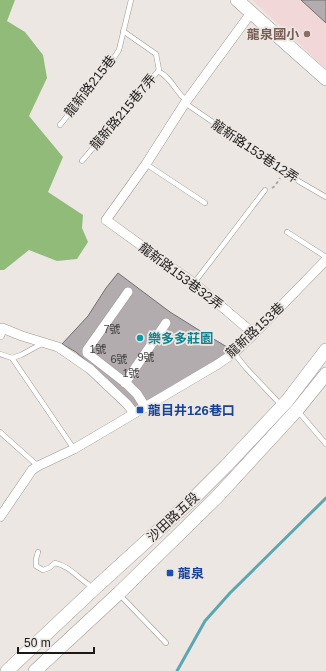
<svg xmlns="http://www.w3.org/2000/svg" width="326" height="671" font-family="Arial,'Noto Sans TC',sans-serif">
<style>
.education{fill:#f2d7d9}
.forest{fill:#90bb78}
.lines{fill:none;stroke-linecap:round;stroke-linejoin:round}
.stream{stroke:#5aa7b2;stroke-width:3}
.building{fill:#b2acaf;stroke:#736e71}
.lane-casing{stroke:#9f9996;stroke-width:5.5}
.street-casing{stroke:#9f9996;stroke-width:10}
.secondary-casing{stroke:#9f9996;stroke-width:14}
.path{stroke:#aaa5a3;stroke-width:2;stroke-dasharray:3 3;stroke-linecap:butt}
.lane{stroke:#fff;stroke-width:4.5}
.street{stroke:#fff;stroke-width:9}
.secondary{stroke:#fff;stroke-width:13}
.education-dot{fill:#8d6e63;stroke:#ede7e4;stroke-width:1.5}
.culture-dot{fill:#0f9aa8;stroke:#ede7e4;stroke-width:1.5}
.transit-dot{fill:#1a4fb4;stroke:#ede7e4;stroke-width:1.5}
.labels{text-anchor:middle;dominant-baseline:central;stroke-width:3.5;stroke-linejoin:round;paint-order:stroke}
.number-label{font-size:11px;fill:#423e3e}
.education-label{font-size:13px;font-weight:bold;fill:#785e54;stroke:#ede7e4;text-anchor:end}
.street-label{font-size:13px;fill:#1c1a18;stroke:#ede7e4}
.culture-label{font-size:13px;font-weight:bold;fill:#0d838f;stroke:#ede7e4;text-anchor:start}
.transit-label{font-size:13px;font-weight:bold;fill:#164399;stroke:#ede7e4;text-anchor:start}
</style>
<rect width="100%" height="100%" fill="#ede7e4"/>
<!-- education -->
<polygon class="education" points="252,0 326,0 326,69"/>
<!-- forest -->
<polygon class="forest" points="0,0 15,0 7,21 25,32 43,55 47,78 29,116 63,157 48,192 83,215 82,228 88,242 77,259 57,261 29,250 4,270 0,270"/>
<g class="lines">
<!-- stream -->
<polyline class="stream" points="177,671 205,621 230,593 326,498"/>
</g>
<!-- building -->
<g class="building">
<polygon points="301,0 326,0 326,23"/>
<polygon points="118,273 170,312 202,332 232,350 187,382 135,407 121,392 76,352 62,344 88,316 106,288"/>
</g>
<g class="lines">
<defs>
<g id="lane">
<path d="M158,71C173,79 175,92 187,101"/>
<polyline points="185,103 300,182 326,197"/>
<polyline points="60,125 113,59 119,50 131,0"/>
<polyline points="82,161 159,70 156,54 123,31"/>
<polyline points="146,164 205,203"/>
<polyline points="287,232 326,257"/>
<polyline points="194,283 265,190"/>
<polyline points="234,353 246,368 281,405"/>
<polyline points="0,354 12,358 74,449"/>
<polyline points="12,358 21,355 43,343"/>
<polyline points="297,410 326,444"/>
<polyline points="0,432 38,466"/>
<path d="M38,552L36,559V566L43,570L49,568L55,563C69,566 77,577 88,584"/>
<polyline points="119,594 166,643"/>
</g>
<g id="street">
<polyline points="251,13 185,103 146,164 106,220 171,267 194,283 254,334"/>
<polyline points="128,292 87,350 87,353 127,384 137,394 146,408"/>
<polyline points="0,335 2,328 22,336 58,347 90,369 127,404 134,413"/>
<polyline points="125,383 166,323"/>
<polyline points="0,517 32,470 38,466 74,449 218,364 234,353 254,334 326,260"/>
</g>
<g id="secondary">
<polyline points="237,0 326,79"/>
<polyline points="7,671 94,589 194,498 226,466 287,401 326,350"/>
<polyline points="35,671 119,593 217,497 297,410 326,374"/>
</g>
</defs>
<!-- lane casing -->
<use href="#lane" class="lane-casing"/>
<!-- street casing -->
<use href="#street" class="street-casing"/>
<!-- secondary casing -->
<use href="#secondary" class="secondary-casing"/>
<!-- path -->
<polyline class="path" points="272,188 275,186 280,178"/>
<!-- lane -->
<use href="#lane" class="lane"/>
<!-- street -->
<use href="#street" class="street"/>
<!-- secondary -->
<use href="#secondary" class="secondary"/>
</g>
<!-- markers -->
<circle class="education-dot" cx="307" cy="34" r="4"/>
<circle class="culture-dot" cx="140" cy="338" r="4"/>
<g class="transit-dot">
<rect x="136" y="406" width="8" height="8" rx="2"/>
<rect x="166" y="569" width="8" height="8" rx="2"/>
</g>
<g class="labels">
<!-- number labels -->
<g class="number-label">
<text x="112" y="329">7號</text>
<text x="98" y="349">1號</text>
<text x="146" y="357">9號</text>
<text x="119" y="359">6號</text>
<text x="131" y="373">1號</text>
</g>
<!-- education labels -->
<g class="education-label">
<text x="299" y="34">龍泉國小</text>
</g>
<!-- street labels -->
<g class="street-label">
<text transform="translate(90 86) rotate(-52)">龍新路215巷</text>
<text transform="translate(123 112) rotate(-50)">龍新路215巷7弄</text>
<text transform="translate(255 151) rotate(34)">龍新路153巷12弄</text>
<text transform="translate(181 276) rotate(37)">龍新路153巷32弄</text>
<text transform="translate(255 330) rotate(-43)">龍新路153巷</text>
<text transform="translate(173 517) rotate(-43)">沙田路五段</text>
</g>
<!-- culture labels -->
<g class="culture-label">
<text x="148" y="338">樂多多莊園</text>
</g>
<!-- transit labels -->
<g class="transit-label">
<text x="148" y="410">龍目井126巷口</text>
<text x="178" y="573">龍泉</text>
</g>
</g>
<!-- scale -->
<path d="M18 647v6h76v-6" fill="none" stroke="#1c1a18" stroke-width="2"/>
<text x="24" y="647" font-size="12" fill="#1c1a18" stroke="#ede7e4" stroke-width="3" paint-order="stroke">50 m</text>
</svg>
